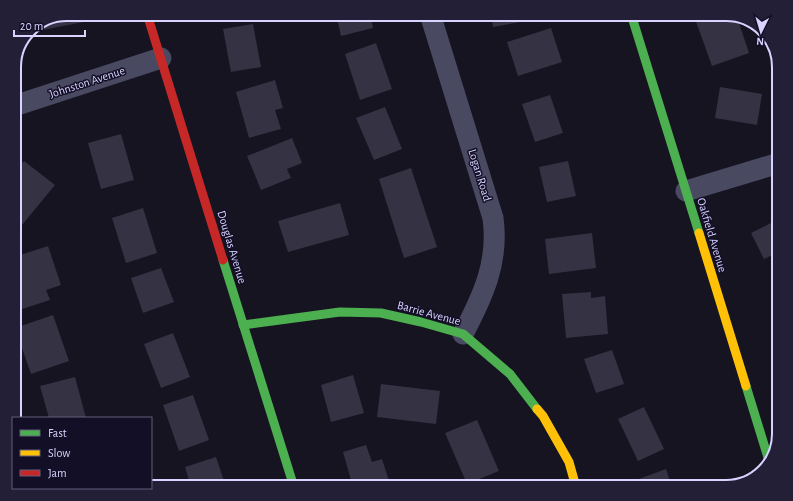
<svg xmlns="http://www.w3.org/2000/svg" width="793" height="501" font-family="'Alegreya Sans',sans-serif">
<style>
.building{fill:#343243}
.lines{fill:none;stroke-linecap:round;stroke-linejoin:round}
.street{stroke:#4a4962;stroke-width:21}
.fast{stroke:#4caf50;stroke-width:9}
.slow{stroke:#ffc107;stroke-width:9}
.jam{stroke:#c62828;stroke-width:9}
.labels{text-anchor:middle;dominant-baseline:central;stroke-width:3;stroke-linejoin:round;paint-order:stroke}
.street-label{font-size:12px;fill:#d9d4ff;stroke:#130f26}
.rim{fill:none;stroke:#d9d4ff;stroke-width:2}
</style>
<rect width="100%" height="100%" fill="#161421"/>
<!-- building -->
<g class="building">
<polygon points="67,14 82,14 84,22 37,31 36,27"/>
<polygon points="336,14 370,14 373,28 341,36"/>
<polygon points="491,14 525,14 526,21 493,27"/>
<polygon points="701,14 726,14 737,17 749,53 712,66 694,16"/>
<polygon points="253,24 261,67 231,72 223,29"/>
<polygon points="551,28 562,62 518,76 507,42"/>
<polygon points="376,43 392,89 360,100 345,54"/>
<polygon points="275,80 283,108 275,110 281,129 249,138 236,92"/>
<polygon points="720,87 762,94 757,125 715,118"/>
<polygon points="550,95 563,133 535,142 522,104"/>
<polygon points="385,107 402,149 374,160 356,118"/>
<polygon points="121,134 134,180 101,189 88,143"/>
<polygon points="292,138 302,163 287,169 291,178 261,190 247,156"/>
<polygon points="24,161 55,185 22,225 14,219 14,173"/>
<polygon points="568,161 576,196 547,202 539,167"/>
<polygon points="411,168 437,247 404,258 379,179"/>
<polygon points="340,203 349,235 288,252 278,221"/>
<polygon points="143,208 157,253 126,263 112,218"/>
<polygon points="779,219 779,252 764,259 751,233"/>
<polygon points="592,233 596,268 549,274 545,239"/>
<polygon points="48,246 61,285 46,290 50,300 16,311 14,305 14,257"/>
<polygon points="161,268 174,302 143,313 131,278"/>
<polygon points="591,292 591,298 605,296 608,334 566,338 562,294"/>
<polygon points="53,315 69,361 31,374 15,328"/>
<polygon points="173,333 190,377 161,388 144,344"/>
<polygon points="612,350 624,384 596,393 584,359"/>
<polygon points="353,375 364,413 331,422 321,385"/>
<polygon points="75,377 86,418 49,418 40,386"/>
<polygon points="381,384 440,391 436,424 377,417"/>
<polygon points="193,395 209,440 179,451 163,405"/>
<polygon points="644,407 664,449 638,461 618,419"/>
<polygon points="477,420 499,471 467,484 445,433"/>
<polygon points="366,445 372,462 382,459 391,487 353,487 343,452"/>
<polygon points="216,457 226,487 191,487 185,467"/>
<polygon points="666,469 672,487 639,487 636,480"/>
</g>
<g class="lines">
<!-- street -->
<g class="street">
<path d="M430,14L493,218C499,262 483,296 463,334"/>
<polyline points="14,106 161,58"/>
<polyline points="686,191 779,163"/>
</g>
<!-- fast -->
<g class="fast">
<polyline points="631,14 699,233"/>
<polyline points="223,260 294,487"/>
<polyline points="243,325 340,312 381,313 421,322 463,334 510,374 537,409"/>
<polyline points="746,386 770,464"/>
</g>
<!-- slow -->
<g class="slow">
<polyline points="699,233 746,386"/>
<polyline points="537,409 543,416 569,462 576,487"/>
</g>
<!-- jam -->
<polyline class="jam" points="147,14 223,260"/>
</g>
<g class="labels">
<!-- street labels -->
<g class="street-label">
<text transform="translate(87 82) rotate(-18)">Johnston Avenue</text>
<text transform="translate(480 175) rotate(73)">Logan Road</text>
<text transform="translate(712 235) rotate(73)">Oakfield Avenue</text>
<text transform="translate(232 247) rotate(73)">Douglas Avenue</text>
<text transform="translate(429 313) rotate(15)">Barrie Avenue</text>
</g>
</g>
<!-- crop -->
<path d="M0 0H793V501H0ZM67 21H726A46 46 0 0 1 772 67V434A46 46 0 0 1 726 480H67A46 46 0 0 1 21 434V67A46 46 0 0 1 67 21Z" fill="#231f37" fill-rule="evenodd"/>
<path class="rim" d="M67 21H726A46 46 0 0 1 772 67V434A46 46 0 0 1 726 480H67A46 46 0 0 1 21 434V67A46 46 0 0 1 67 21Z"/>
<!-- legend -->
<rect x="12" y="417" width="140" height="72" fill="#130f26" stroke="#625e7d"/>
<rect x="20" y="430" width="20" height="6" fill="#4caf50" stroke="#625e7d"/>
<text x="48" y="437" font-size="12" fill="#d9d4ff">Fast</text>
<rect x="20" y="450" width="20" height="6" fill="#ffc107" stroke="#625e7d"/>
<text x="48" y="457" font-size="12" fill="#d9d4ff">Slow</text>
<rect x="20" y="470" width="20" height="6" fill="#c62828" stroke="#625e7d"/>
<text x="48" y="477" font-size="12" fill="#d9d4ff">Jam</text>
<!-- north arrow -->
<g transform="translate(761 32) rotate(185)" stroke="#130f26" stroke-width="3" paint-order="stroke">
<path d="M0-3L7 15L0 10L-7 15Z" fill="#d9d4ff"/>
<text y="-6" font-size="11" font-weight="bold" text-anchor="middle" fill="#d9d4ff">N</text>
</g>
<!-- scale -->
<path d="M14 30v6h71v-6" fill="none" stroke="#d9d4ff" stroke-width="2"/>
<text x="20" y="30" font-size="12" fill="#d9d4ff" stroke="#130f26" stroke-width="3" paint-order="stroke">20 m</text>
</svg>
